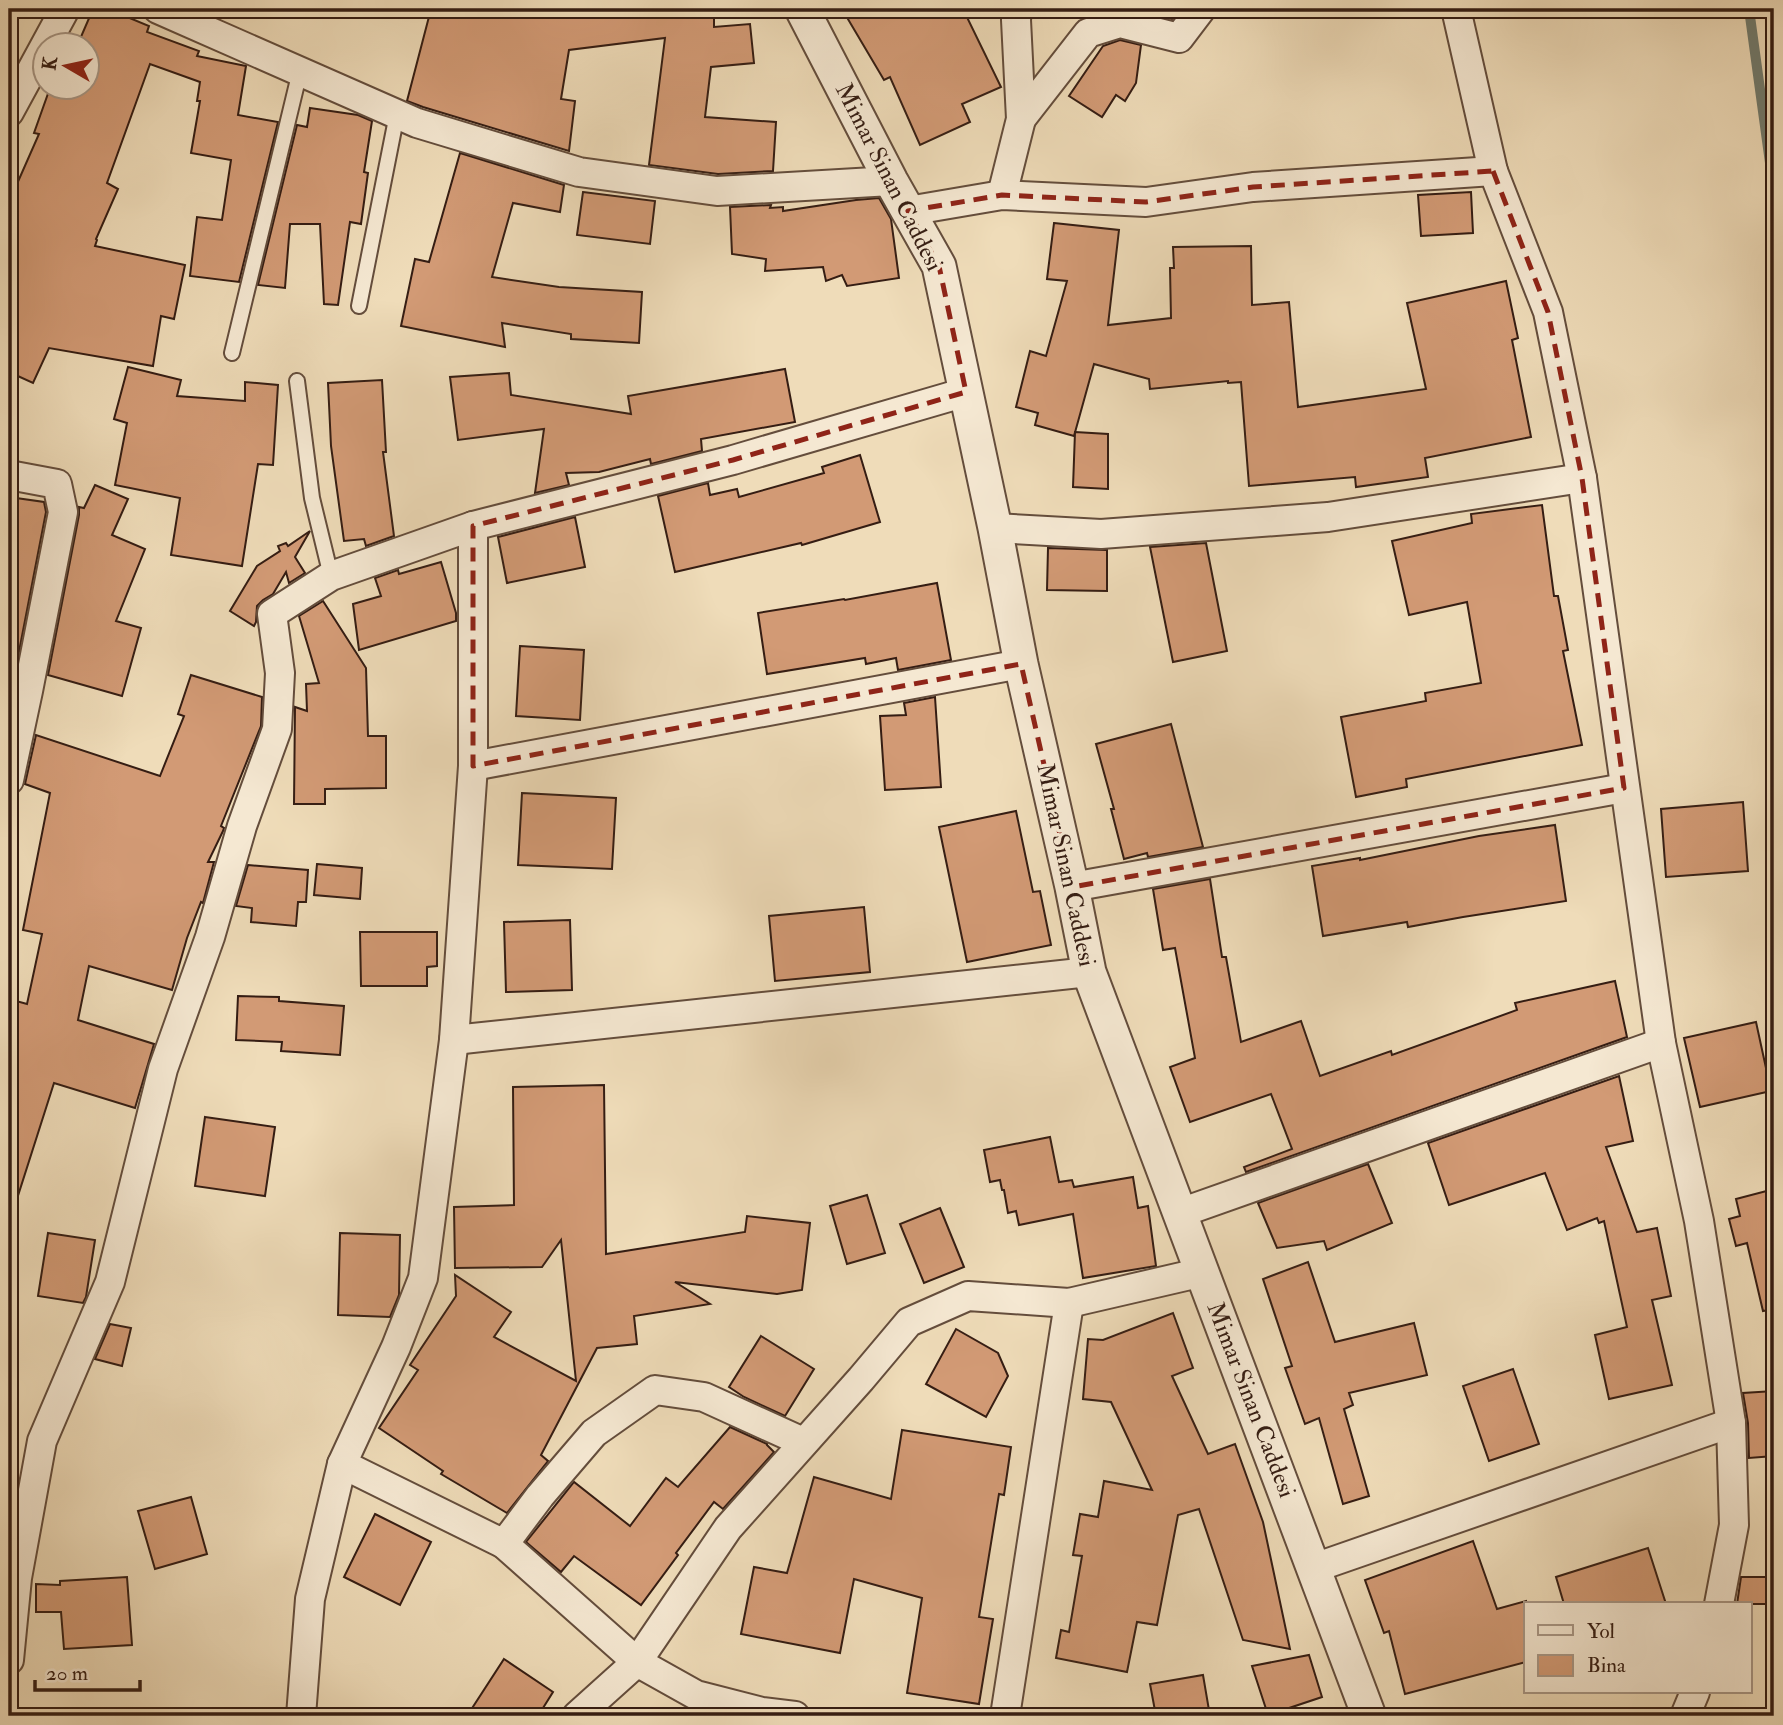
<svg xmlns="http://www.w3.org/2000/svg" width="1783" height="1725" font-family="'IM FELL Double Pica',serif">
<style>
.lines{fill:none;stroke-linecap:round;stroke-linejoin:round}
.stream{stroke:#727c6f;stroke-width:10}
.building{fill:#d29a75;stroke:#351d13;stroke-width:2}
.service-casing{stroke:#644d3c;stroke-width:18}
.minor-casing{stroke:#644d3c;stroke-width:32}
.tertiary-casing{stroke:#644d3c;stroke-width:37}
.service{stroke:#f5e8d2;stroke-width:14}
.minor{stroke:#f5e8d2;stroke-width:28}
.tertiary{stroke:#f5e8d2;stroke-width:33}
.marked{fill:none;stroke:#8f2418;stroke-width:5;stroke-dasharray:14 9;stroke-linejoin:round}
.labels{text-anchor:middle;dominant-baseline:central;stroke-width:7;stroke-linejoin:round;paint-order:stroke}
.street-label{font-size:24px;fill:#351d13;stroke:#f5e8d2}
</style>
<rect width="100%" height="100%" fill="#efdcb9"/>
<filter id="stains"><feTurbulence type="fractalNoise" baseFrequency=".00286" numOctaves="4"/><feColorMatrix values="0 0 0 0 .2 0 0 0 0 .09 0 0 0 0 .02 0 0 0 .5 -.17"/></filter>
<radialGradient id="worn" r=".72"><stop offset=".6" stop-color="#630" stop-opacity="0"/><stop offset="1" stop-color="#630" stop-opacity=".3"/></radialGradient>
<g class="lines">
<!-- stream -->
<polyline class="stream" points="1749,9 1774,192"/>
</g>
<!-- building -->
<g class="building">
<polygon points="93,9 108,9 149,26 147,32 199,51 197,56 246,66 238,115 278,122 239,282 190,276 197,217 222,220 231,160 191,153 200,101 197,101 200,82 150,64 107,183 118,189 96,239 97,240 95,246 185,265 174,319 161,316 153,366 49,348 33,383 9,372 9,202 39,134 34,133 50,88 88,88 88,46 77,46"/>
<polygon points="431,9 714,9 714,27 750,24 754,63 711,67 705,117 776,122 773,171 718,174 649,165 665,38 569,50 561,99 575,101 569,151 423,107 407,101"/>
<polygon points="842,9 963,9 1001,87 962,104 970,122 920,145 890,77 884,80"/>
<polygon points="1131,9 1180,9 1172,19"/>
<polygon points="1120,40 1141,45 1136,83 1125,101 1116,95 1102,117 1069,96 1103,46"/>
<polygon points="310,108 358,115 372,121 364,172 368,173 361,224 350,222 338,305 324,304 320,224 290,224 285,288 258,285 297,125 307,127"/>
<polygon points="460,153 564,185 560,212 513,203 492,277 559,287 642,292 639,343 571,339 571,334 502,323 505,347 401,326 415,259 429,262"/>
<polygon points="583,192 655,201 650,244 577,235"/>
<polygon points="1471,192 1473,233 1421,236 1418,195"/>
<polygon points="879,198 891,219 899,278 847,286 842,275 826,281 823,267 765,271 766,259 732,254 730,207 771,205 770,208 783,207 783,211 856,200"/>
<polygon points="1054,223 1119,230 1108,325 1171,318 1170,268 1174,268 1173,247 1251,246 1252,305 1289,302 1298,407 1426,389 1407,303 1506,281 1518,338 1512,340 1531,437 1425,458 1428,477 1356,487 1355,477 1249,486 1241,382 1228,383 1228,381 1150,389 1149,379 1094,364 1074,436 1035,425 1038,413 1016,407 1030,351 1046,356 1067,281 1047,279"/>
<polygon points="128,367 181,380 177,396 245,401 245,382 278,385 273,465 258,464 242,566 171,555 180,498 115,485 127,423 114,419"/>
<polygon points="785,369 795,422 701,439 702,451 651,464 650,459 599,472 566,473 569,485 535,493 544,429 458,440 450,377 509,373 511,395 631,414 628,396"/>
<polygon points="382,380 386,452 383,452 394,536 366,546 364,539 344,541 331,446 328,383"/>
<polygon points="1075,432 1108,434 1108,489 1073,487"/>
<polygon points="860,455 880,522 802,545 801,543 675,572 658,496 708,483 710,495 737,489 739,497 824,473 822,467"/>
<polygon points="95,485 128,499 112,535 145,549 116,621 141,628 122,696 48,675 79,515 79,507 84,508"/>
<polygon points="9,497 44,502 46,512 16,667 9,665"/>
<polygon points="1542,505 1554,596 1558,596 1568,650 1563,651 1582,745 1406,779 1407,787 1356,797 1341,717 1426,701 1425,693 1481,683 1467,602 1409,615 1392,541 1472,523 1471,514"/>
<polygon points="575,517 585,567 507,583 498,537"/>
<polygon points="310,531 295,557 305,573 289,583 286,572 273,594 263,600 257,606 256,622 254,626 230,611 257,566 280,551 278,546 286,543 288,546"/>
<polygon points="1206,543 1227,651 1173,662 1150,547"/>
<polygon points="1048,548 1107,550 1107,591 1047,590"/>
<polygon points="441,562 456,613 456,621 359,650 353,604 381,596 375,578 398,570 399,574"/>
<polygon points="937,583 951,660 898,670 896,658 866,664 865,658 767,674 758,613 844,599 845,600"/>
<polygon points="323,601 366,668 368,736 386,736 386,788 325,789 325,804 294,804 295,707 307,711 306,684 319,683 299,616"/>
<polygon points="520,646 584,650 580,720 516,716"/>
<polygon points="191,675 262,697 261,726 221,826 224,828 223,831 208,862 214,862 203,903 201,902 187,938 172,990 89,966 78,1020 154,1044 135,1108 54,1083 15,1205 9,1204 9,999 27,1004 42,934 23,930 50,793 25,784 36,735 160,776 184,716 178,714"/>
<polygon points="935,697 941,787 885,790 880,716 906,715 904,703"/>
<polygon points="1171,724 1203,847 1148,857 1147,853 1124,859 1111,809 1114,809 1096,744"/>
<polygon points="522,793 616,798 612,869 518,865"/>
<polygon points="1743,802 1748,871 1666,877 1661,809"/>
<polygon points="1016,811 1033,892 1040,891 1051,945 967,962 939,827"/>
<polygon points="1555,825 1566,901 1463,917 1408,927 1407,922 1323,936 1312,866 1360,858 1360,860 1479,836"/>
<polygon points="317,864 362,868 360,899 314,895"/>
<polygon points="248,865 308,870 306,902 298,902 296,926 251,922 252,908 236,906"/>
<polygon points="1210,879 1222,957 1226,957 1241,1042 1301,1021 1320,1076 1391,1051 1392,1055 1517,1010 1515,1003 1615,981 1627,1037 1246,1172 1244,1167 1292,1149 1271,1094 1190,1122 1170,1067 1195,1058 1175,948 1163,950 1153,889"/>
<polygon points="864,907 870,972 775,981 769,916"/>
<polygon points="570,920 572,990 506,992 504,922"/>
<polygon points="360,932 437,932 437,966 427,967 427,986 361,986"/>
<polygon points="238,996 279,997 279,1001 344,1006 340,1055 281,1051 282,1042 236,1040"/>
<polygon points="1756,1022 1771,1091 1700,1107 1684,1038"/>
<polygon points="1619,1076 1633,1141 1606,1147 1637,1232 1657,1228 1671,1296 1652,1300 1672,1385 1609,1399 1595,1335 1627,1327 1604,1221 1599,1223 1597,1218 1567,1230 1545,1173 1449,1205 1428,1143"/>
<polygon points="604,1085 606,1254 745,1232 747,1216 810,1223 802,1290 777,1294 675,1282 710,1304 634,1316 637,1344 597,1348 541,1455 548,1461 507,1513 441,1474 443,1471 379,1428 418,1370 410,1365 456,1296 455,1275 511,1312 494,1337 576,1381 561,1240 542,1267 455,1268 454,1207 514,1205 513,1087"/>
<polygon points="205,1117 275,1127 265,1196 195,1186"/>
<polygon points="1050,1137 1059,1182 1072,1180 1074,1187 1133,1177 1138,1208 1148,1206 1156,1266 1083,1278 1073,1214 1019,1225 1016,1211 1008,1213 1004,1190 1002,1190 1000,1180 990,1182 984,1150"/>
<polygon points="1368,1164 1392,1223 1327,1250 1324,1241 1277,1248 1258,1203"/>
<polygon points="1774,1189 1774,1309 1763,1311 1747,1243 1736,1246 1729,1219 1740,1216 1736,1199"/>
<polygon points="867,1195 885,1253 847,1264 830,1206"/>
<polygon points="940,1208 964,1267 924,1283 900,1224"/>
<polygon points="48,1233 95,1240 86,1297 83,1303 38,1296"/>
<polygon points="340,1233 400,1235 399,1295 390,1317 338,1315"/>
<polygon points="1308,1262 1335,1342 1414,1323 1427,1375 1349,1393 1353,1405 1344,1409 1369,1496 1343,1504 1319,1418 1305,1424 1285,1368 1292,1366 1263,1279"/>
<polygon points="1173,1313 1193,1368 1172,1376 1208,1454 1235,1444 1263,1522 1290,1649 1243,1640 1199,1509 1178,1515 1157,1625 1137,1622 1127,1672 1056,1658 1061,1630 1069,1632 1082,1556 1073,1555 1080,1514 1098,1517 1104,1481 1152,1490 1111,1402 1083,1399 1088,1339 1103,1340"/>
<polygon points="110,1324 131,1328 122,1366 95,1359"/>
<polygon points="956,1329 998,1353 1008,1376 986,1417 926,1384"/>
<polygon points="761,1336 814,1369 785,1416 744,1397 729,1387"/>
<polygon points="1513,1369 1539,1444 1489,1461 1463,1386"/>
<polygon points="1774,1391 1774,1456 1749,1458 1748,1423 1743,1393"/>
<polygon points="730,1427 767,1444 767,1445 774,1452 723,1509 714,1502 676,1553 678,1555 641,1605 574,1556 561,1572 526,1542 574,1482 630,1526 666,1478 678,1487"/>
<polygon points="902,1430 1011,1447 1004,1495 999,1494 979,1617 993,1619 979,1704 907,1693 922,1598 854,1579 840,1653 741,1634 754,1567 787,1573 814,1477 891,1499"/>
<polygon points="191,1497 207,1554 155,1569 138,1511"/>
<polygon points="375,1514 431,1542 400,1605 344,1577"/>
<polygon points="1473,1541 1497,1609 1526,1601 1526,1662 1405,1694 1389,1631 1384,1633 1365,1580"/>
<polygon points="1648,1548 1666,1604 1564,1604 1556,1577"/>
<polygon points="127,1577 132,1645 64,1649 61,1612 36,1612 36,1584 60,1585 60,1581"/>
<polygon points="1741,1577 1774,1577 1774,1604 1737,1604"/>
<polygon points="1309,1655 1322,1697 1268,1715 1252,1666"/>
<polygon points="504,1659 553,1692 538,1716 467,1716"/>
<polygon points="1203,1675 1210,1716 1156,1716 1150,1684"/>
</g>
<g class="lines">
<defs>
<g id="service">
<polyline points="359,306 397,114"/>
<polyline points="232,353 300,71"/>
<polyline points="297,381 312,498 331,576"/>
</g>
<g id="minor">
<polyline points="158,9 417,123 579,172 717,191 891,181"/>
<polyline points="1456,9 1493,171 1548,312 1582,478 1661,1043 1699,1221 1731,1423 1734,1525 1719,1604"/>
<polyline points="9,112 65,9"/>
<polyline points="1021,119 1088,33 1120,23 1179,38 1201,9"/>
<polyline points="1002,195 1021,119 1016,20 1017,9"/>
<polyline points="908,211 1002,195 1146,202 1253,187 1493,171"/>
<polyline points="9,475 57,484 63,512 28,691 9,780"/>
<polyline points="995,528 1101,534 1328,517 1582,478"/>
<polyline points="473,766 1021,664"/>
<polyline points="1072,887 1624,788"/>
<polyline points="454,1040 1089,972"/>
<polyline points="1180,1213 1661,1043"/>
<polyline points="342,1464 504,1544 540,1496 594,1433 655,1390 704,1397 803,1442"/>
<polyline points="504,1544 637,1662 696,1695 762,1712 795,1716"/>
<polyline points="1314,1568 1731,1423"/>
<polyline points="9,1660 17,1578 42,1441 110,1282 163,1069 210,937 242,826 277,729 280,673 272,614 331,576 473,526 733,460 966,392"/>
<polyline points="301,1716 310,1599 342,1464 396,1347 423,1278 454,1040 473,766 473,526"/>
<polyline points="577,1716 637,1662 728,1528 861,1379 909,1322 968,1296 1069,1303 1203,1272"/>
<polyline points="1005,1716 1069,1303"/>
<polyline points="1685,1716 1695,1692"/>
</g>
<polyline id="tertiary" points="802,9 891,181 939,266 995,528 1021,664 1072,887 1089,972 1369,1716"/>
</defs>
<!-- service casing -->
<use href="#service" class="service-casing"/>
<!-- minor casing -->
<use href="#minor" class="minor-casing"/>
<!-- tertiary casing -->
<use href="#tertiary" class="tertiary-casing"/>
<!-- service -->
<use href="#service" class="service"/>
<!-- minor -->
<use href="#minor" class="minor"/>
<!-- tertiary -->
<use href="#tertiary" class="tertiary"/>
</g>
<!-- marked area -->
<path class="marked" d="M1493,171L1548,312L1582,478L1624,788L1072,887L1021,664L473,766V526L733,460L966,392L939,266L908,211L1002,195L1146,202L1253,187Z"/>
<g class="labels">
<!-- street labels -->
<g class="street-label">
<text transform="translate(889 177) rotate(63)">Mimar Sinan Caddesi</text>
<text transform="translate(1066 865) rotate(78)">Mimar Sinan Caddesi</text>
<text transform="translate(1251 1400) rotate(69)">Mimar Sinan Caddesi</text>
</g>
</g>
<!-- margin -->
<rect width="1783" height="1725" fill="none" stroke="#efdcb9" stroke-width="35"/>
<rect x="10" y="10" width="1762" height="1704" fill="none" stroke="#351d13" stroke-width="3.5"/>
<rect x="18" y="18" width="1748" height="1690" fill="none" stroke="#351d13" stroke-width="2"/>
<!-- legend -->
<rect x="1524" y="1602" width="228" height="91" fill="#f5e8d2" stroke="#a89786" stroke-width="2"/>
<rect x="1538" y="1625" width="35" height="10" fill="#f5e8d2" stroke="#a89786" stroke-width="2"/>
<text x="1587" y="1638" font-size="21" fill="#351d13">Yol</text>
<rect x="1538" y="1655" width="35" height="21" fill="#d29a75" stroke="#a89786" stroke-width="2"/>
<text x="1587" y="1672" font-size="21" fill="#351d13">Bina</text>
<!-- north arrow -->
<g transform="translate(66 66) rotate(279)"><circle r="33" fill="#f5e8d2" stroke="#a89786" stroke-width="2"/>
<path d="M0-5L12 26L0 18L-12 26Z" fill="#8f2418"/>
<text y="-10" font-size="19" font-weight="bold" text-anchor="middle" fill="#351d13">K</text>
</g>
<!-- scale -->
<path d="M35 1680v10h105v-10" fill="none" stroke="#351d13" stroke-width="3.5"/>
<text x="46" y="1680" font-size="21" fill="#351d13" stroke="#f5e8d2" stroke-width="5" paint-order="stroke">20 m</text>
<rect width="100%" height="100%" filter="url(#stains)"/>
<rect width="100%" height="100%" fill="url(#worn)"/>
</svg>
